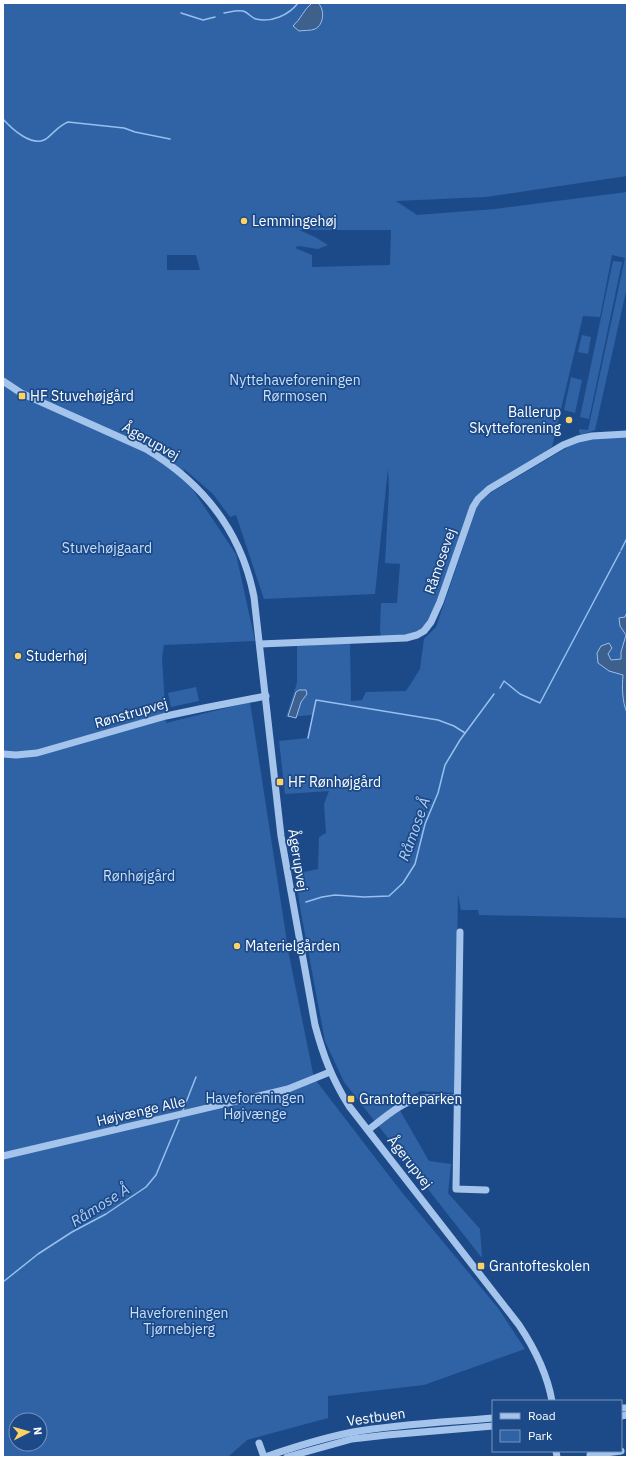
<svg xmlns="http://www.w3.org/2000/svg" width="630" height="1460" font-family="'IBM Plex Sans',sans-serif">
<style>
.green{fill:#2f63a6;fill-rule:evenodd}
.water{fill:#3e608d;stroke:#98bfee}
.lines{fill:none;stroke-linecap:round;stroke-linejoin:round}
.stream{stroke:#98bfee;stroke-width:1.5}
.minor{stroke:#a5c4ec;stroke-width:7}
.poi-dot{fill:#fdd162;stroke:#1c4a88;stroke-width:1.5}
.labels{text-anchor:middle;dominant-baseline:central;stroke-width:3.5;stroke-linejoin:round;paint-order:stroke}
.poi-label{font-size:14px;fill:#fff;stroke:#1c4a88;text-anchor:start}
.park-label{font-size:14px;fill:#cadff9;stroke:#1c4a88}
.street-label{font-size:14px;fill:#fff;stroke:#1c4a88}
.water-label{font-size:15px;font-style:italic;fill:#b0cef3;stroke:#1c4a88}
</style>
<rect width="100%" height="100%" fill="#1c4a88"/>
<!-- green -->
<g class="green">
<path d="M3,3H627V176L486,197L396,201L417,215L495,209L627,192V287L595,430L581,435L579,432V429L588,430L625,258L612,255L600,317L583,316L552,447L476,498L438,600L429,621L417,633L405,636H381L380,630L381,603H397L400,564L385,563L389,490L388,468L375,594L264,599L236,515L230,517L213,494L183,468L191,487L236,554L255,641L164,645L162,658L166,723L250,702L289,955L314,1078L400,1190L498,1308L525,1349L424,1385L328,1396V1418L247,1440L228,1457H3ZM299,230H391L390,265L312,267V255L295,248L298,246L318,249L328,245L315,237ZM167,255H196L200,270H167ZM16,1420H40V1444H16Z"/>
<polygon points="613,261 622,262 589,419 580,417"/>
<polygon points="582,335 591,337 588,354 578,352"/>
<polygon points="571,377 582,380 575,413 564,410"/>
<polygon points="627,437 627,918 479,915 478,910 461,910 458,894 454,1093 420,1091 398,1107 429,1161 451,1164 448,1193 480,1229 482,1258 344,1082 325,1041 301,913 295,874 318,869 319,837 326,833 324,804 329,791 285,794 279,741 307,738 313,715 286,717 297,683 297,646 350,643 351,701 362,700 366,692 406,691 420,669 424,639 436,627 477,507 481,501 492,492 578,441 593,438"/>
<polygon points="196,687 199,701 171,707 168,693"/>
</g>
<!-- water -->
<g class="water">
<path d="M312,3H318C325,9 324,25 315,29C311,31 304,30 299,31L293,26C301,19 304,9 312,3Z"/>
<path d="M627,612V713C622,701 622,687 623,675L609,671L598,663L597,653L601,646L609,643L612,648L608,654L611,660L621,659V652L626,635L620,626L619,618L625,617Z"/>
<polygon points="299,690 306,690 307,694 301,702 296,718 288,716 296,692"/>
</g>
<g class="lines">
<!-- stream -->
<g class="stream">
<polyline points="181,13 203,20 215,17"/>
<path d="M224,13C230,12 237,10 243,11C248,12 251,18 256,19C271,23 289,15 298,3"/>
<path d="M3,119C11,128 32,148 46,139C54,133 58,126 68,122L124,128L135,132L170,139"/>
<polyline points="621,550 627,538"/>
<polyline points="500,688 504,681 520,694 540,703 620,552"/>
<polyline points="308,738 316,700 438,720 454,726 465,733"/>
<polyline points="306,902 322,897 335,895 364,897 389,896 403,883 415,864 425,824 438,793 445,765 460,740 494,694"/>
<polyline points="183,1110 196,1077"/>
<polyline points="3,1282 38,1254 72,1232 106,1214 146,1187 156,1175 179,1120"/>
</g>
<!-- minor -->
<g class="minor">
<path d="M3,381L21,393L146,449C203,483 241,530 254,597L281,836L315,1025C323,1055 332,1079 349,1106L519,1325C535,1349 547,1373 552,1401"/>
<polyline points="260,644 406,638 417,635 424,631 431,622 440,602 473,507 478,499 489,489 563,445 578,439 592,436 627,434"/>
<polyline points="3,754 16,755 37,753 166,716 204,708 266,696"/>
<polyline points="460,932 456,1189 486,1190"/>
<path d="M368,1130C384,1118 402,1101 422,1098C434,1097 446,1098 457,1098"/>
<polyline points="3,1156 288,1089 330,1072"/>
<polyline points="621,1408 627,1408"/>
<polyline points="621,1416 627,1415"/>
<polyline points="259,1443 264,1457"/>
<polyline points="556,1451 557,1457"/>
<polyline points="590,1455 621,1451"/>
<path d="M265,1457C294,1447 323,1438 353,1432C399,1424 446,1422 493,1418"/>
<polyline points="287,1457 352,1439 387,1435 493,1426"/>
</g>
</g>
<!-- markers -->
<g class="poi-dot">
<circle cx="244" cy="221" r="4"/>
<rect x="18" y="392" width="8" height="8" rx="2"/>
<circle cx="569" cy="420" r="4"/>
<circle cx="18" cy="656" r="4"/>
<rect x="276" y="778" width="8" height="8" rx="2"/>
<circle cx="237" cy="946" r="4"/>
<rect x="347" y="1095" width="8" height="8" rx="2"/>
<rect x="477" y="1262" width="8" height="8" rx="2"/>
</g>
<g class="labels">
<!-- poi labels -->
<g class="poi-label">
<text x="252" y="221">Lemmingehøj</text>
<text x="30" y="396">HF Stuvehøjgård</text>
<text x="561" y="412" text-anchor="end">Ballerup<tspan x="561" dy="16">Skytteforening</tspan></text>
<text x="26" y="656">Studerhøj</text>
<text x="288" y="782">HF Rønhøjgård</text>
<text x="245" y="946">Materielgården</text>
<text x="359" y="1099">Grantofteparken</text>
<text x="489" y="1266">Grantofteskolen</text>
</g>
<!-- park labels -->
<g class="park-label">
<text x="295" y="380">Nyttehaveforeningen<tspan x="295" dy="16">Rørmosen</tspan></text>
<text x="107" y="548">Stuvehøjgaard</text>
<text x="139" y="876">Rønhøjgård</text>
<text x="255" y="1098">Haveforeningen<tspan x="255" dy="16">Højvænge</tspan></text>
<text x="179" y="1313">Haveforeningen<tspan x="179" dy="16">Tjørnebjerg</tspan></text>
</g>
<!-- street labels -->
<g class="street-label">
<text transform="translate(151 441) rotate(29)">Ågerupvej</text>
<text transform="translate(440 561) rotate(-71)">Råmosevej</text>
<text transform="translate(131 713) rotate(-16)">Rønstrupvej</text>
<text transform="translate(298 860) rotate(81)">Ågerupvej</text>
<text transform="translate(141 1111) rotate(-13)">Højvænge Alle</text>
<text transform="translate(410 1162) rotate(52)">Ågerupvej</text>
<text transform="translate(376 1417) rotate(-8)">Vestbuen</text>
</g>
<!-- water labels -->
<g class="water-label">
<text transform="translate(414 829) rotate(-70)">Råmose Å</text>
<text transform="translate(100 1205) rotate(-32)">Råmose Å</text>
</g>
</g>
<!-- border -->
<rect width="630" height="1460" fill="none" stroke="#ffffff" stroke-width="8"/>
<!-- legend -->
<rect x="492" y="1400" width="130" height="52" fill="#1c4a88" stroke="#7792b8"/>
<rect x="500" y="1413" width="20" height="6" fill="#a5c4ec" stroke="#7792b8"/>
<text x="528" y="1420" font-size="12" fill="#ffffff">Road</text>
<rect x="500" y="1430" width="20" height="12" fill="#2f63a6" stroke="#7792b8"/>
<text x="528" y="1440" font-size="12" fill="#ffffff">Park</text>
<!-- north arrow -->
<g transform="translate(28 1432) rotate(84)"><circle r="19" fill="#1c4a88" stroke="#7792b8"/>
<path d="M0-3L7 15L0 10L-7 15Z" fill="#fdd162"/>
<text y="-6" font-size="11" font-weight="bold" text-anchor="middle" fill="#ffffff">N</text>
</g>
</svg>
